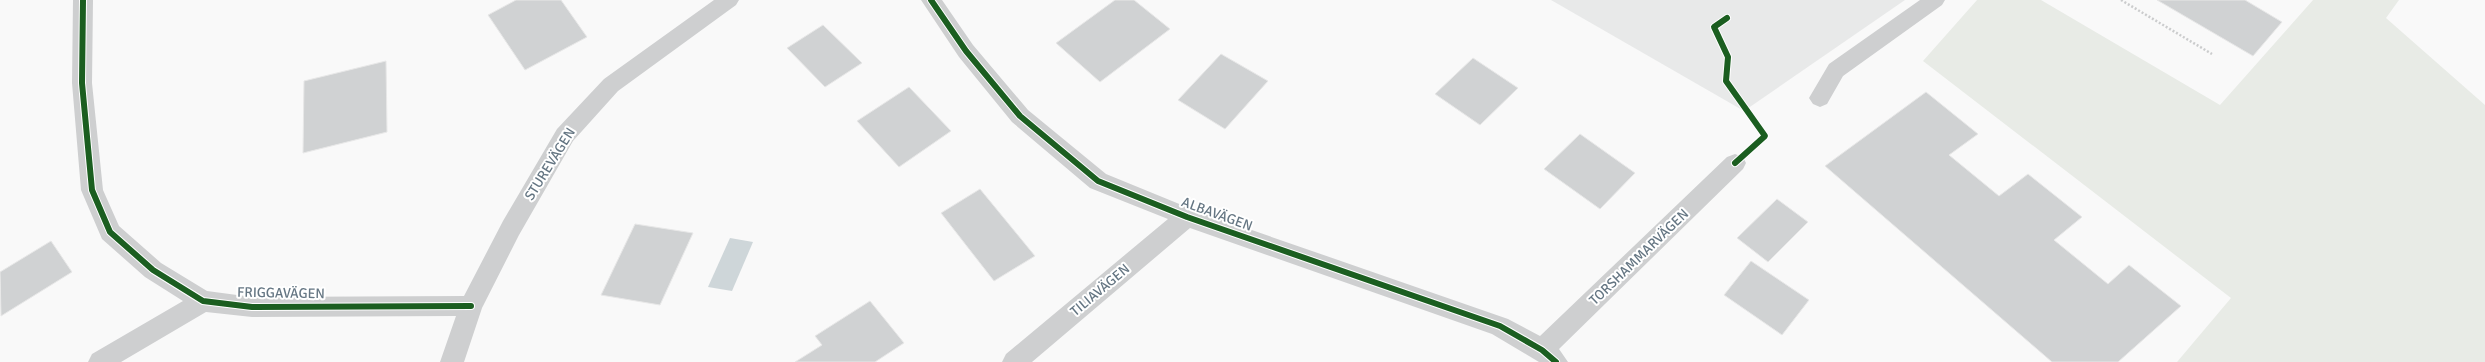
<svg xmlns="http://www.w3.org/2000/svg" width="2485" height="362" font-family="Signika,sans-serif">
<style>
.built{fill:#e8e9e9}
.green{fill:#e8ebe6}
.water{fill:#ced6d9}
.building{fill:#d0d2d3;stroke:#e8e8e8}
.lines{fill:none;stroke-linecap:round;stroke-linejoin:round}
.path{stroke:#cbcccd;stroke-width:2.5;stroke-dasharray:2 2;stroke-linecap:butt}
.minor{fill:#cecfd0;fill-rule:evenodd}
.cycleway-casing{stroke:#fff;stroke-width:8}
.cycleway{stroke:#1b5e20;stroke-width:6}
.labels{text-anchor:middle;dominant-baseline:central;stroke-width:4;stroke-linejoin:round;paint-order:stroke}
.street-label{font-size:14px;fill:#657683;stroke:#fff}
</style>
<rect width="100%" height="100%" fill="#f9f9f9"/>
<!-- built -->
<polygon class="built" points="1551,0 1905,0 1744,111"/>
<!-- green -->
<polygon class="green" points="1977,0 2041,0 2220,105 2313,0 2399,0 2386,18 2485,105 2485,362 2177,362 2231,298 1923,61"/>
<!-- water -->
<polygon class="water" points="730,238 753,242 732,291 708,287"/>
<!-- building -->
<g class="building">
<polygon points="516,0 561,0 587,37 525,70 488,15"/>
<polygon points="1115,0 1134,0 1170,29 1100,82 1056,43"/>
<polygon points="2157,0 2245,0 2282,22 2253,56"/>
<polygon points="823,25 862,63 825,87 787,48"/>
<polygon points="1221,54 1268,81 1225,129 1178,100"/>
<polygon points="1473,58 1518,88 1480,125 1435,94"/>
<polygon points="386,61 387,132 303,153 304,81"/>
<polygon points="909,87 951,131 899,167 857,121"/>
<polygon points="1926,92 1978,134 1949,155 1999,196 2028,174 2082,217 2054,240 2108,284 2129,265 2181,306 2118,362 2052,362 1825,166"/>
<polygon points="1580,134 1635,173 1600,209 1544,169"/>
<polygon points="980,189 1035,256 994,281 941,213"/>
<polygon points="1777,199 1808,222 1768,262 1737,238"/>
<polygon points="635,224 693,233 660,305 601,295"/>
<polygon points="51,241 72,272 1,316 0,272"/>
<polygon points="1751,261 1809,300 1782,335 1724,295"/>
<polygon points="870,301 904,343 875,362 795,362 822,345 815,336"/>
</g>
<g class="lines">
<!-- path -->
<polyline class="path" points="2121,0 2212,54"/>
<!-- minor -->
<g class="minor">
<polygon points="73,0 93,0 92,83 103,190 119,226 161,263 207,291 252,297 464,296 503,221 557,129 604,79 714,0 739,0 736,5 618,91 573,141 519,235 482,308 464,362 440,362 456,316 252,317 206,312 121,362 88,362 92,354 183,301 145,277 102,239 81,190 72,83"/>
<polygon points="921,0 942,0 973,45 1028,110 1106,174 1194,210 1508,319 1540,336 1727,157 1735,154 1743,157 1746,163 1743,169 1559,349 1568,362 1539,362 1492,334 1190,228 1032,362 1002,362 1006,354 1168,219 1090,188 1012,122 959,57"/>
<polygon points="1920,0 1945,0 1942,5 1843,76 1827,104 1820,107 1813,104 1809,98 1829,64"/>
</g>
<defs>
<g id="cycleway">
<polyline points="83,0 82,83 92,190 110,232 153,270 203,301 252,307 471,306"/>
<polyline points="931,0 966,51 1020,116 1098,181 1187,217 1500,326 1542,350 1556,362"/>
<polyline points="1727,18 1714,27 1728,57 1726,81 1765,136 1735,163"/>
</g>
</defs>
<!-- cycleway casing -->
<use href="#cycleway" class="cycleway-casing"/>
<!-- cycleway -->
<use href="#cycleway" class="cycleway"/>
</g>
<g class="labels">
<!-- street labels -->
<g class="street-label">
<text transform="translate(550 164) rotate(-58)">STUREVÄGEN</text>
<text transform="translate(1217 214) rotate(20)">ALBAVÄGEN</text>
<text transform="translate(1639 257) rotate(-44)">TORSHAMMARVÄGEN</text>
<text transform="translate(1100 290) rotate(-40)">TILIAVÄGEN</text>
<text transform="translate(281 293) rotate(1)">FRIGGAVÄGEN</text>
</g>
</g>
</svg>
